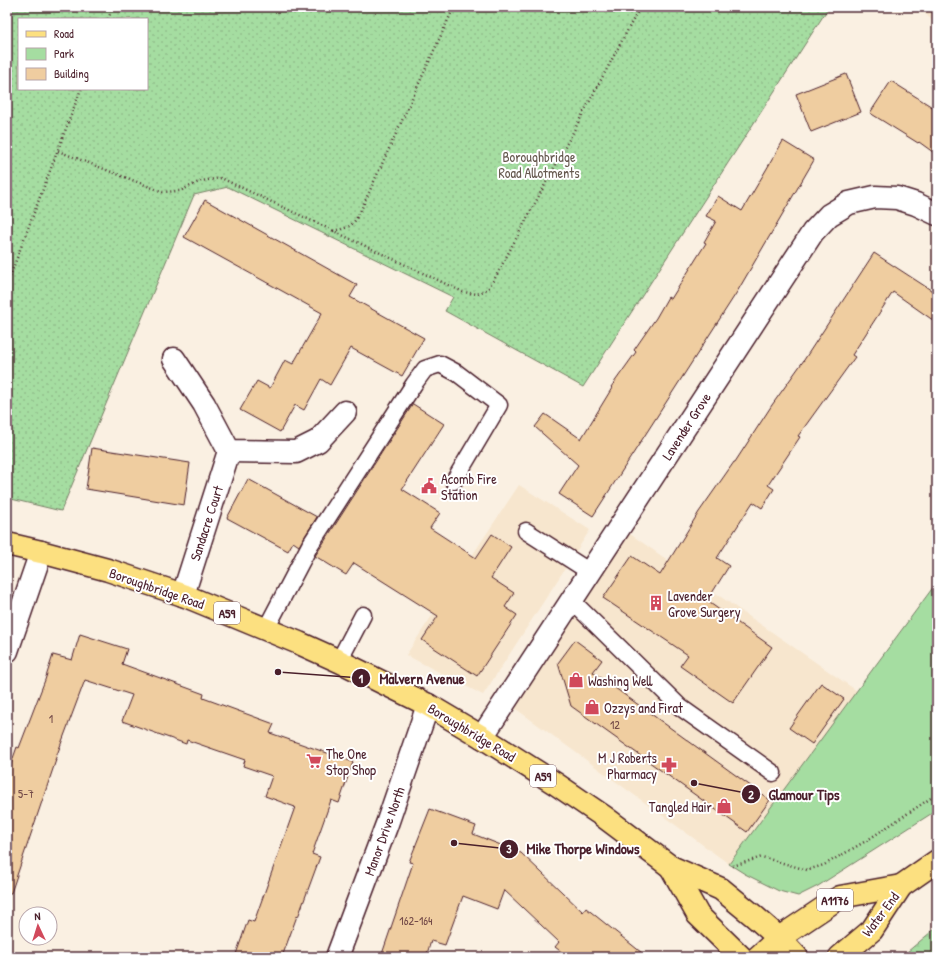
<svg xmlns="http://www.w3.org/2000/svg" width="944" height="964" font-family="'Patrick Hand',sans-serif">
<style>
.built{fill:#f7e6ce}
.grass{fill:url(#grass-tufts);stroke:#787e66}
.park{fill:#a5dda1;stroke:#787e66}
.garden{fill:url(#garden-dots);stroke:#787e66;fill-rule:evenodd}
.building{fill:#efcda0;stroke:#4a1f2b}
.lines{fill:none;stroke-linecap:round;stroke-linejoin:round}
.service-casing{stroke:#4a1f2b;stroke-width:19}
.minor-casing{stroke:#4a1f2b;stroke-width:25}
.primary-casing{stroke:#4a1f2b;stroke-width:25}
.path{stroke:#4a1f2b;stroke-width:2.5;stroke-dasharray:1 3;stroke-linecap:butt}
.service{stroke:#fff;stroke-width:16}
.minor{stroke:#fff;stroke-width:22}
.primary{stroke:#fce080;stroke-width:22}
.labels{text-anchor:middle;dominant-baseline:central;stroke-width:4;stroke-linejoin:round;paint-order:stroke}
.number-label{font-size:12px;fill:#734a48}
.shield{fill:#fff;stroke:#80626b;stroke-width:1}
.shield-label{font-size:13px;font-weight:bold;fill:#4a1f2b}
.park-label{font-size:14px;fill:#65584e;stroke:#fff}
.street-label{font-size:14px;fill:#4a1f2b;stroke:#fff}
.poi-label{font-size:14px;fill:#4a1f2b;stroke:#fff;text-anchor:start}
.leader{fill:none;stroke:#4a1f2b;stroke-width:1.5}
.callout-dot{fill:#4a1f2b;stroke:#fff;stroke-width:1.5}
.mark-label{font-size:12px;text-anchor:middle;font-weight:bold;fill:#fff}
.callout-label{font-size:15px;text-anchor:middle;font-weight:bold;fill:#4a1f2b;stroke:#fff;stroke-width:4;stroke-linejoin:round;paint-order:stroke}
</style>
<defs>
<pattern id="grass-tufts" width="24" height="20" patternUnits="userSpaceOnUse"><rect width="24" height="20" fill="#a5dda1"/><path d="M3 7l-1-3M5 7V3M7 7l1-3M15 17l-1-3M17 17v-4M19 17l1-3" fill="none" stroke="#90bd8b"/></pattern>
<pattern id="garden-dots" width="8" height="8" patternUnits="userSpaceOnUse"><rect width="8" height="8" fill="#a5dda1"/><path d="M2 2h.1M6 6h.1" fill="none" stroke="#90bd8b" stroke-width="1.8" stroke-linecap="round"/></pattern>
</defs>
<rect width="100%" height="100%" fill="#faf0e2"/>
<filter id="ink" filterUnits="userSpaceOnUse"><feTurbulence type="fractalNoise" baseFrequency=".025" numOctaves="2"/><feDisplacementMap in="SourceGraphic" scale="8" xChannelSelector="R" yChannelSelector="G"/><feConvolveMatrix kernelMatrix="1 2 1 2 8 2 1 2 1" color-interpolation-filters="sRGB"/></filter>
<g filter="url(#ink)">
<!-- built -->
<g class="built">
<polygon points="918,7 937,7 937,25"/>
<polygon points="519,485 590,530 483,695 406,655"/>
<polygon points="630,534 857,691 729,864 512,706"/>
</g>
<!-- grass -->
<polygon class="grass" points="937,927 937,957 901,957"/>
<!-- park -->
<polygon class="park" points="937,582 937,810 818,886 798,896 779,891 745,874 729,864"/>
<!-- garden -->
<path class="garden" d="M7,7H829L583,387L445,311L453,297L228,187L194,195L61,511L7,498ZM19,19H147V89H19Z"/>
<!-- building -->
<g class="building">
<polygon points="846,74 861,112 811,132 796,94"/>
<polygon points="891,81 937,110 937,155 919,142 918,143 870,113"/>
<polygon points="783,141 814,160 737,292 593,516 559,494 578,465 535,427 545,414 581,439 612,388 611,387 636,352 634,350 656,318 668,297 671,299 706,243 704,242 716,221 706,216 718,196 742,211"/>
<polygon points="205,200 357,285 350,297 424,338 402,376 351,348 330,385 321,379 304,410 295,405 280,432 240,410 257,381 270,388 285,360 293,364 322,313 184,237"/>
<polygon points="874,253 937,294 937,323 893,292 852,355 855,357 798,436 800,437 768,485 774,489 762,508 753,502 717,558 729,566 707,601 772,647 733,703 680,666 688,655 603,598 632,556 660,575 699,512 734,462 735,462 772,405 804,360"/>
<polygon points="413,404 444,424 402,489 440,513 430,528 476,558 492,534 511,547 491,578 514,593 505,607 517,615 477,676 422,640 438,616 354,563 346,575 315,556"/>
<polygon points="92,448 190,463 184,505 86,489"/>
<polygon points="248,479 317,517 299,546 293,542 288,551 227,518"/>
<polygon points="80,634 127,649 122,664 204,694 203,698 274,724 270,733 353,762 339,803 331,800 312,854 320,857 298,917 297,916 282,957 235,957 248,920 254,922 295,807 265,796 272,776 243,766 245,760 187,740 186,744 122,721 132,695 85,680 55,760 56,760 11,893 7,893 7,775 17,747 19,748 45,680 53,655 72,660"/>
<polygon points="575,640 602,660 593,672 770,800 747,832 571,706 558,663"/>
<polygon points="821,683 844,699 812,744 789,728"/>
<polygon points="430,809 476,826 473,834 521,853 583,912 586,908 647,957 568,957 555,947 559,942 504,890 497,909 463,896 445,945 431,941 426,957 381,957 413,863 409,862"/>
</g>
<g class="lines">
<defs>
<g id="service">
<polyline points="526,531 590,572"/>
<polyline points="571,600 680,707 773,773"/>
<polyline points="266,629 310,545 414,384 425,369 440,364 457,373 499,405 454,481"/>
<polyline points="339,661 363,615"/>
</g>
<g id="minor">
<polyline points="174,359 204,404 229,451 296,452 318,441 345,412"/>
<polyline points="183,595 229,451"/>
<polyline points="7,651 41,552"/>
<polyline points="482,737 813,232 829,215 849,203 875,197 897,198 916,204 937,214"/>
<polyline points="337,957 387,824 428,705"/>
</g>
<g id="primary">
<polyline points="7,544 41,552 108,570 183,595 299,643 339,661 428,705 482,737 556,784 603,816 671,867 721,889 754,916 779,938 797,957"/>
<polyline points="671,867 698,915 741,957"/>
<polyline points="758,957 779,938 840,897 901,886"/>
<polyline points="840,957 872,930 901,886 937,861"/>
</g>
</defs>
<!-- service casing -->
<use href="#service" class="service-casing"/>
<!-- minor casing -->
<use href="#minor" class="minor-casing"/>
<!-- primary casing -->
<use href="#primary" class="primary-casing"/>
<!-- path -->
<g class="path">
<polyline points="108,19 113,7"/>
<polyline points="58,151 163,192 180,191 201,181 221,178 463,292 477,294 488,289 495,278 640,7"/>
<path d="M333,231C350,227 352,227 360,212L454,7"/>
<polyline points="7,284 81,89"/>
<polyline points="733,866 762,857 807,870 824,865 866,841 937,794"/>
</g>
<!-- service -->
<use href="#service" class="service"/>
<!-- minor -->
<use href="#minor" class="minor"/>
<!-- primary -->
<use href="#primary" class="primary"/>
</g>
</g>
<!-- icons -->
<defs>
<symbol id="civic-bare" viewBox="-9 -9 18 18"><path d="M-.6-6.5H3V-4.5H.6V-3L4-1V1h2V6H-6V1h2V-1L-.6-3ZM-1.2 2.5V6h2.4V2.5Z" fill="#d1495b" stroke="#fff" stroke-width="2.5" paint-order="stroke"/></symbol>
<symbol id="building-bare" viewBox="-9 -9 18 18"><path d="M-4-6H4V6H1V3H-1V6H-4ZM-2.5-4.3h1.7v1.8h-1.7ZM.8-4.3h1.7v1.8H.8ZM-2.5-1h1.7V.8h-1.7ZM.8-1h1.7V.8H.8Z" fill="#d1495b" stroke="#fff" stroke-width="2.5" paint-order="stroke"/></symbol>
<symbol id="shop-bare" viewBox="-9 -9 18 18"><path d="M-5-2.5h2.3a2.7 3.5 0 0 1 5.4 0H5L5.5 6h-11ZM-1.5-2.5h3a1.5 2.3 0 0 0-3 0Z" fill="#d1495b" stroke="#fff" stroke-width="2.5" paint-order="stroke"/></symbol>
<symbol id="supermarket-bare" viewBox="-9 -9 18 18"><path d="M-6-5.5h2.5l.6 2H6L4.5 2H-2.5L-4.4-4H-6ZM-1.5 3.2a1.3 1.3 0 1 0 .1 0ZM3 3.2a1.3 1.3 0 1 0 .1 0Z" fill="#d1495b" stroke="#fff" stroke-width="2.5" paint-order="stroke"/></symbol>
<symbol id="pharmacy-bare" viewBox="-9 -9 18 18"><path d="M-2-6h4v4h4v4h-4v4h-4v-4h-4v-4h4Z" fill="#d1495b" stroke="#fff" stroke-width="2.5" paint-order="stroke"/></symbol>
</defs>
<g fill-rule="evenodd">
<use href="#civic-bare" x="418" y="475" width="22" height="22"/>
<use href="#building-bare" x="645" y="592" width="22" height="22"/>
<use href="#shop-bare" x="565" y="669" width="22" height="22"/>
<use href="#shop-bare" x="581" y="696" width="22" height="22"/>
<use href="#supermarket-bare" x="303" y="750" width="22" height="22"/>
<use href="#pharmacy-bare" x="658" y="754" width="22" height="22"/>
<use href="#shop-bare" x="713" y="795" width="22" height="22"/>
</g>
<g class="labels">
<!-- number labels -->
<g class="number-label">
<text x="51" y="718">1</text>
<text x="615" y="724">12</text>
<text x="26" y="793">5-7</text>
<text x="416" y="920">162-164</text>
</g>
<!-- shield labels -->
<g class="shield">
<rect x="214" y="602" width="26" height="22" rx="3"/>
<rect x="530" y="765" width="26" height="22" rx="3"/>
<rect x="817" y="889" width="36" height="22" rx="3"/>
</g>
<g class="shield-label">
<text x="227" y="613">A59</text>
<text x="543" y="776">A59</text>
<text x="835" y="900">A1176</text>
</g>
<!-- park labels -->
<g class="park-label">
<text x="539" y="156">Boroughbridge<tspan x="539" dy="16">Road Allotments</tspan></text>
</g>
<!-- street labels -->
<g class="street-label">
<text transform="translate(686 426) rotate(-57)">Lavender Grove</text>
<text transform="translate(206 523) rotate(-72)">Sandacre Court</text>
<text transform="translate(157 588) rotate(19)">Boroughbridge Road</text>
<text transform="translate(472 732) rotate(31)">Boroughbridge Road</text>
<text transform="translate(384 831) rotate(-70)">Manor Drive North</text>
<text transform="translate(880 914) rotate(-53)">Water End</text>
</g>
<!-- poi labels -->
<g class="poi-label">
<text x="441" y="478">Acomb Fire<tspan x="441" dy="16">Station</tspan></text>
<text x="668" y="595">Lavender<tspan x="668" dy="16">Grove Surgery</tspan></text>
<text x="588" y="680">Washing Well</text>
<text x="604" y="707">Ozzys and Firat</text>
<text x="326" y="753">The One<tspan x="326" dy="16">Stop Shop</tspan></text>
<text x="657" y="757" text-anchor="end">M J Roberts<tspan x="657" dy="16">Pharmacy</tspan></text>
<text x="712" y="806" text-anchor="end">Tangled Hair</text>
</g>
</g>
<!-- callouts -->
<path class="leader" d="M278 672L361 678M694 783L751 794M454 843L509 849"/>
<g class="callout-dot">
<circle cx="278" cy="672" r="4"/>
<circle cx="694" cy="783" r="4"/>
<circle cx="454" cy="843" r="4"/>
<circle cx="361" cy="678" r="10"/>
<circle cx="751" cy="794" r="10"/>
<circle cx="509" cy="849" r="10"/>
</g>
<g class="mark-label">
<text x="361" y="683">1</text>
<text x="751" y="799">2</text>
<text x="509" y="853">3</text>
</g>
<g class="callout-label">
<text x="422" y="684">Malvern Avenue</text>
<text x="804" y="800">Glamour Tips</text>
<text x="583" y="854">Mike Thorpe Windows</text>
</g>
<!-- margin -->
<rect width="944" height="964" fill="none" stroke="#fff" stroke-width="24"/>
<rect x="12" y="12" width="920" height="940" fill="none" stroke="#4a1f2b" stroke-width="1.5" filter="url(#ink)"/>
<!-- legend -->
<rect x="18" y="18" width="130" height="72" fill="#ffffff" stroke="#b7a5aa"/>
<rect x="26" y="31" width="20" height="6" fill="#fce080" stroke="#b7a5aa"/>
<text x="54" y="38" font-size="12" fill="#4a1f2b">Road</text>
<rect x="26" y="48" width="20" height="12" fill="#a5dda1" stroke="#b7a5aa"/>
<text x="54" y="58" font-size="12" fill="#4a1f2b">Park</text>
<rect x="26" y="68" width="20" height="12" fill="#efcda0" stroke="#b7a5aa"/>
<text x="54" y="78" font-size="12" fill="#4a1f2b">Building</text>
<!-- north arrow -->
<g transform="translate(38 926) rotate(356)"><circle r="19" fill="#ffffff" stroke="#b7a5aa"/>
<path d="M0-3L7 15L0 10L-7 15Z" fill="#d1495b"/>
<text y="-6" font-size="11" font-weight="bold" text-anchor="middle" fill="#4a1f2b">N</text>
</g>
</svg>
